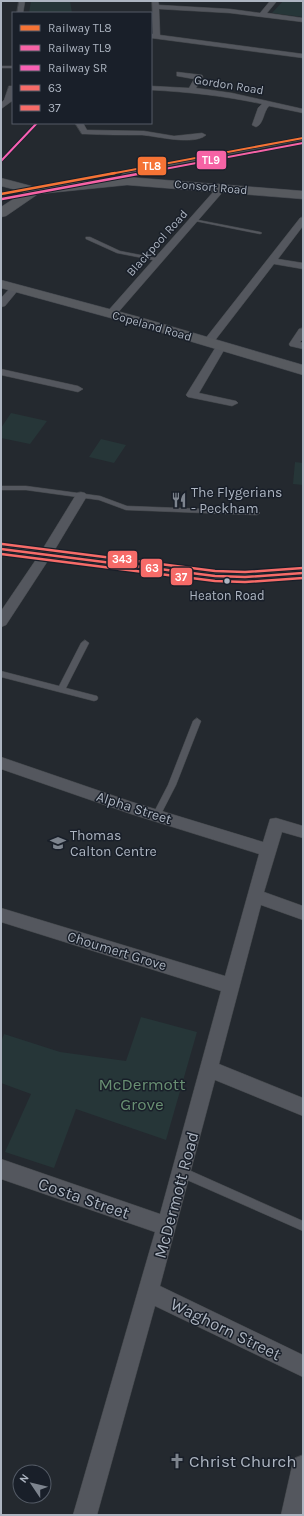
<svg xmlns="http://www.w3.org/2000/svg" width="304" height="1516" font-family="Karla,sans-serif">
<style>
.green{fill:#263638}
.lines{fill:none;stroke-linecap:round;stroke-linejoin:round}
.lane-casing{stroke:#404448;stroke-width:1}
.street-casing{stroke:#404448;stroke-width:1}
.primary-casing{stroke:#41454c;stroke-width:1}
.lane{fill:#54575e;fill-rule:evenodd}
.street{fill:#54575e;fill-rule:evenodd}
.primary{fill:#575a5f;fill-rule:evenodd}
.bus-1-casing{stroke:#191f29;stroke-width:5}
.bus-2-casing{stroke:#191f29;stroke-width:5}
.bus-3-casing{stroke:#191f29;stroke-width:5}
.bus-1{stroke:#f66b68;stroke-width:2.5}
.bus-2{stroke:#f66b68;stroke-width:2.5}
.bus-3{stroke:#f66b68;stroke-width:2.5}
.rail-1-far1-casing{stroke:#191f29;stroke-width:3.5}
.rail-1-casing{stroke:#191f29;stroke-width:4.5}
.rail-2-far1-casing{stroke:#191f29;stroke-width:3.5}
.rail-2-casing{stroke:#191f29;stroke-width:4.5}
.rail-3-casing{stroke:#191f29;stroke-width:3.5}
.rail-1-far1{stroke:#f57335;stroke-width:2}
.rail-1{stroke:#f57335;stroke-width:2.5}
.rail-2-far1{stroke:#f663a5;stroke-width:2}
.rail-2{stroke:#f663a5;stroke-width:2.5}
.rail-3{stroke:#f860b3;stroke-width:2}
.bus-dot{fill:#adb5c1;stroke:#191f29;stroke-width:1.5}
.labels{text-anchor:middle;dominant-baseline:central;stroke-width:3;stroke-linejoin:round;paint-order:stroke}
.far-street-label{font-size:12px;fill:#adb5c1;stroke:#191f29}
.bus-label{font-size:13px;fill:#adb5c1;stroke:#191f29}
.poi-label{font-size:14px;fill:#adb5c1;stroke:#191f29;text-anchor:start}
.street-label{font-size:14px;fill:#adb5c1;stroke:#191f29}
.near-park-label{font-size:17px;fill:#688f72;stroke:#191f29}
.near-street-label{font-size:17px;fill:#adb5c1;stroke:#191f29}
.near-poi-label{font-size:17px;fill:#adb5c1;stroke:#191f29;text-anchor:start}
.line-badge{stroke:#191f29;stroke-width:1.5}
.badge-label{font-size:11px;text-anchor:middle;font-weight:bold;fill:#fff}
</style>
<rect width="100%" height="100%" fill="#24292f"/>
<!-- green -->
<g class="green">
<polygon points="31,1 70,1 72,13 29,13"/>
<polygon points="283,1 303,1 303,17 272,13"/>
<polygon points="11,413 47,421 30,444 1,438 1,428"/>
<polygon points="101,439 126,445 114,463 89,457"/>
<polygon points="295,462 303,463 303,485 293,484"/>
<polygon points="141,1017 197,1032 166,1140 76,1109 54,1168 5,1152 31,1094 1,1083 1,1042 4,1034 60,1052 126,1061"/>
</g>
<g class="lines">
<defs>
<g id="lane">
<rect x="1" y="66" width="12" height="2"/>
<polygon points="303,138 303,140 126,174 120,182 116,181 124,172"/>
<polygon points="193,219 260,232 262,233 260,234 195,221 193,221"/>
<polygon points="86,237 90,237 120,251 161,259 158,261 117,253 86,239"/>
<polygon points="1,486 26,486 100,496 127,506 257,511 260,513 257,515 126,510 99,500 26,490 1,490"/>
<polygon points="85,640 89,643 66,688 97,696 98,698 97,700 94,701 1,677 1,671 59,686 81,643"/>
<polygon points="197,718 201,721 176,785 159,818 153,818 152,816 168,785 193,721"/>
<polygon points="182,1167 303,1221 303,1231 178,1176 177,1172 178,1168"/>
</g>
<g id="street">
<polygon points="19,1 25,1 23,13 17,13"/>
<polygon points="152,1 158,1 159,5 230,9 260,13 270,1 277,1 267,13 303,18 303,22 230,13 159,9 160,35 303,54 303,58 151,38 151,34 153,34"/>
<path d="M177,72L202,75L203,77L196,88L232,93L303,109V113L269,106C263,112 264,124 256,127L252,125L258,108L262,104C225,96 189,92 151,90V86L189,88L194,79L177,76Z"/>
<polygon points="9,86 13,86 12,101 1,109 1,103 4,100"/>
<path d="M75,123H83L87,130L144,131L174,136L202,133L206,135C194,146 156,136 142,135C123,135 104,135 85,134H82Z"/>
<polygon points="219,184 223,187 221,194 115,316 107,316 106,314 107,312 214,191 216,185"/>
<polygon points="303,217 303,226 278,259 303,263 303,269 274,264 213,343 205,343 204,341 205,339 300,218"/>
<polygon points="14,286 19,289 5,306 1,307 1,298 11,287"/>
<polygon points="303,328 303,339 300,342 303,343 303,349 290,346 289,344 299,329"/>
<polygon points="222,342 227,345 199,393 236,401 238,403 232,406 188,397 186,395 217,345"/>
<polygon points="1,369 78,386 83,389 78,392 1,375"/>
<polygon points="81,492 85,493 87,496 54,551 215,572 245,573 303,569 303,577 245,581 215,580 49,559 6,625 1,627 1,611 37,558 1,553 1,545 42,550 77,493"/>
<polygon points="1,757 132,802 263,842 270,819 276,818 303,826 303,838 282,832 264,892 303,906 303,920 261,905 219,1064 303,1098 303,1116 215,1080 160,1286 303,1355 303,1377 155,1306 97,1515 73,1515 155,1232 1,1179 1,1159 160,1214 221,991 1,922 1,908 225,976 259,854 131,814 1,769"/>
<polygon points="303,1455 303,1515 281,1515 292,1466 295,1458"/>
</g>
<g id="primary">
<polygon points="127,177 303,191 303,199 127,185 38,194 6,216 1,217 1,207 24,192 1,186 1,178 35,187"/>
<polygon points="1,280 139,317 303,365 303,375 129,323 1,288"/>
</g>
</defs>
<!-- lane casing -->
<use href="#lane" class="lane-casing"/>
<!-- street casing -->
<use href="#street" class="street-casing"/>
<!-- primary casing -->
<use href="#primary" class="primary-casing"/>
<!-- lane -->
<use href="#lane" class="lane"/>
<!-- street -->
<use href="#street" class="street"/>
<!-- primary -->
<use href="#primary" class="primary"/>
<defs>
<polyline id="bus-1" points="1,549 215,576 245,577 303,573"/>
<polyline id="bus-2" points="1,554 215,581 245,582 303,578"/>
<polyline id="bus-3" points="2,544 215,571 245,572 303,568"/>
</defs>
<!-- bus-1 casing -->
<use href="#bus-1" class="bus-1-casing"/>
<!-- bus-2 casing -->
<use href="#bus-2" class="bus-2-casing"/>
<!-- bus-3 casing -->
<use href="#bus-3" class="bus-3-casing"/>
<!-- bus-1 -->
<use href="#bus-1" class="bus-1"/>
<!-- bus-2 -->
<use href="#bus-2" class="bus-2"/>
<!-- bus-3 -->
<use href="#bus-3" class="bus-3"/>
<defs>
<polyline id="rail-1-far1" points="110,174 303,138"/>
<polyline id="rail-1" points="1,194 115,173"/>
<polyline id="rail-2-far1" points="138,174 303,143"/>
<polyline id="rail-2" points="2,199 143,173"/>
<polyline id="rail-3" points="1,161 37,123"/>
</defs>
<!-- rail-1-far1 casing -->
<use href="#rail-1-far1" class="rail-1-far1-casing"/>
<!-- rail-1 casing -->
<use href="#rail-1" class="rail-1-casing"/>
<!-- rail-2-far1 casing -->
<use href="#rail-2-far1" class="rail-2-far1-casing"/>
<!-- rail-2 casing -->
<use href="#rail-2" class="rail-2-casing"/>
<!-- rail-3 casing -->
<use href="#rail-3" class="rail-3-casing"/>
<!-- rail-1-far1 -->
<use href="#rail-1-far1" class="rail-1-far1"/>
<!-- rail-1 -->
<use href="#rail-1" class="rail-1"/>
<!-- rail-2-far1 -->
<use href="#rail-2-far1" class="rail-2-far1"/>
<!-- rail-2 -->
<use href="#rail-2" class="rail-2"/>
<!-- rail-3 -->
<use href="#rail-3" class="rail-3"/>
</g>
<!-- icons -->
<defs>
<symbol id="restaurant-bare" viewBox="-9 -9 18 18"><path d="M-5-6h1v4h1v-4h1v4h1v-4h1v5L-1.5 .5V6h-2V.5L-5-1ZM5-6V6H3V1.5H1.5Q1.5-4 5-6Z" fill="#7d848e" stroke="#191f29" stroke-width="2.5" paint-order="stroke"/></symbol>
<symbol id="university-bare" viewBox="-9 -9 18 18"><path d="M0-5L7-2L0 1L-7-2ZM-4 1L0 2.5L4 1V4Q0 6-4 4Z" fill="#7d848e" stroke="#191f29" stroke-width="2.5" paint-order="stroke"/></symbol>
<symbol id="church-bare" viewBox="-9 -9 18 18"><path d="M-1.2-6h2.4v3.5h3.3v2.4h-3.3V6h-2.4V-.1h-3.3v-2.4h3.3Z" fill="#7d848e" stroke="#191f29" stroke-width="2.5" paint-order="stroke"/></symbol>
</defs>
<g fill-rule="evenodd">
<use href="#restaurant-bare" x="168" y="489" width="22" height="22"/>
<use href="#university-bare" x="47" y="832" width="22" height="22"/>
<use href="#church-bare" x="166" y="1450" width="22" height="22"/>
</g>
<!-- markers -->
<circle class="bus-dot" cx="227" cy="581" r="3.5"/>
<g class="labels">
<!-- far-street labels -->
<g class="far-street-label">
<text transform="translate(229 85) rotate(9)">Gordon Road</text>
<text transform="translate(211 187) rotate(5)">Consort Road</text>
<text transform="translate(157 243) rotate(-48)">Blackpool Road</text>
<text transform="translate(152 326) rotate(16)">Copeland Road</text>
</g>
<!-- bus labels -->
<g class="bus-label">
<text x="227" y="595">Heaton Road</text>
</g>
<!-- poi labels -->
<g class="poi-label">
<text x="191" y="492">The Flygerians<tspan x="191" dy="16">- Peckham</tspan></text>
<text x="70" y="835">Thomas<tspan x="70" dy="16">Calton Centre</tspan></text>
</g>
<!-- street labels -->
<g class="street-label">
<text transform="translate(134 808) rotate(18)">Alpha Street</text>
<text transform="translate(117 951) rotate(17)">Choumert Grove</text>
</g>
<!-- near-park labels -->
<g class="near-park-label">
<text x="142" y="1084">McDermott<tspan x="142" dy="20">Grove</tspan></text>
</g>
<!-- near-street labels -->
<g class="near-street-label">
<text transform="translate(176 1195) rotate(-75)">McDermott Road</text>
<text transform="translate(84 1198) rotate(19)">Costa Street</text>
<text transform="translate(226 1329) rotate(26)">Waghorn Street</text>
</g>
<!-- near-poi labels -->
<g class="near-poi-label">
<text x="189" y="1461">Christ Church</text>
</g>
</g>
<g class="line-badge">
<rect x="196" y="150" width="31" height="20" rx="4" fill="#f663a5"/>
<rect x="137" y="156" width="30" height="20" rx="4" fill="#f57335"/>
<rect x="107" y="550" width="31" height="19" rx="4" fill="#f66b68"/>
<rect x="140" y="558" width="23" height="20" rx="4" fill="#f66b68"/>
<rect x="170" y="567" width="23" height="19" rx="4" fill="#f66b68"/>
</g>
<g class="badge-label">
<text x="211" y="164">TL9</text>
<text x="152" y="170">TL8</text>
<text x="122" y="563">343</text>
<text x="152" y="572">63</text>
<text x="181" y="581">37</text>
</g>
<!-- border -->
<rect width="304" height="1516" fill="none" stroke="#adb5c1" stroke-width="4"/>
<!-- legend -->
<rect x="12" y="12" width="140" height="112" fill="#191f29" stroke="#545b66"/>
<rect x="20" y="25" width="20" height="6" fill="#f57335" stroke="#545b66"/>
<text x="48" y="32" font-size="12" fill="#adb5c1">Railway TL8</text>
<rect x="20" y="45" width="20" height="6" fill="#f663a5" stroke="#545b66"/>
<text x="48" y="52" font-size="12" fill="#adb5c1">Railway TL9</text>
<rect x="20" y="65" width="20" height="6" fill="#f860b3" stroke="#545b66"/>
<text x="48" y="72" font-size="12" fill="#adb5c1">Railway SR</text>
<rect x="20" y="85" width="20" height="6" fill="#f66b68" stroke="#545b66"/>
<text x="48" y="92" font-size="12" fill="#adb5c1">63</text>
<rect x="20" y="105" width="20" height="6" fill="#f66b68" stroke="#545b66"/>
<text x="48" y="112" font-size="12" fill="#adb5c1">37</text>
<!-- north arrow -->
<g transform="translate(32 1484) rotate(305)"><circle r="19" fill="#191f29" stroke="#545b66"/>
<path d="M0-3L7 15L0 10L-7 15Z" fill="#7d848e"/>
<text y="-6" font-size="11" font-weight="bold" text-anchor="middle" fill="#adb5c1">N</text>
</g>
</svg>
